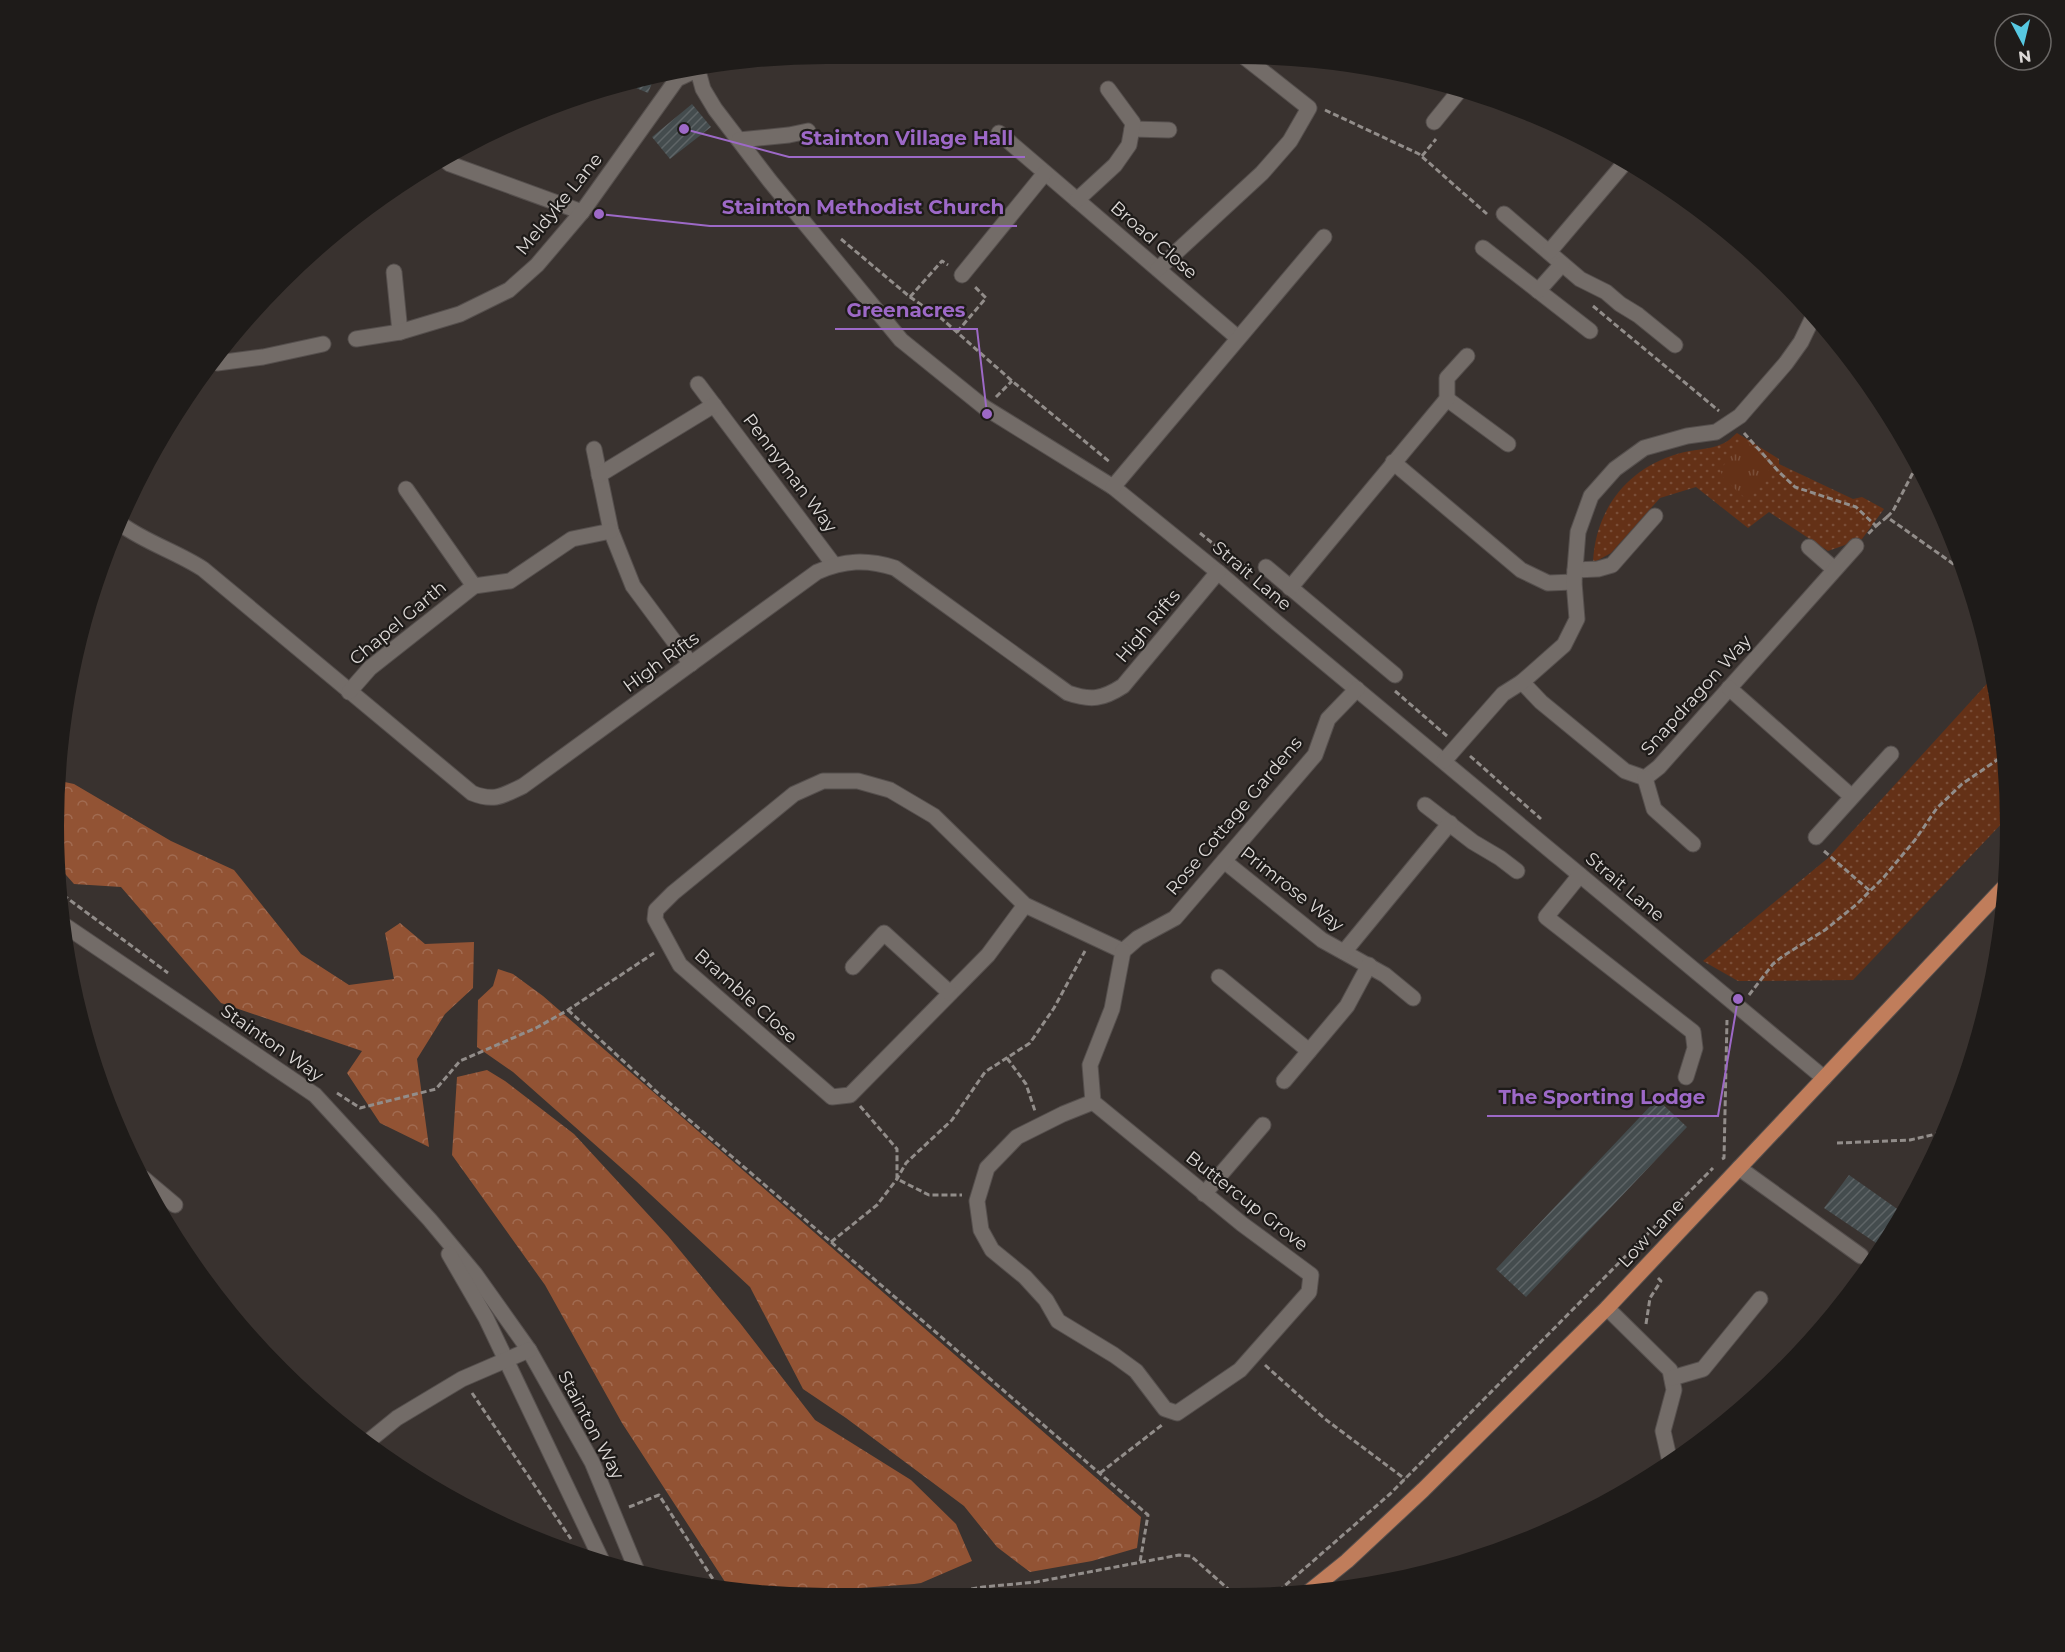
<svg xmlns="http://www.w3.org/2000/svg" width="2065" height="1652" font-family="Montserrat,sans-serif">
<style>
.grass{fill:url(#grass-dots)}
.forest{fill:url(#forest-crowns)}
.park{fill:url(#park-tufts)}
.building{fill:url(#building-hatch)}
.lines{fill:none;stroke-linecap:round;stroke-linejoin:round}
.minor-casing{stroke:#554f4d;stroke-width:17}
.major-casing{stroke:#554f4d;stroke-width:17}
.path{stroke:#928d8a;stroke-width:3;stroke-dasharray:6 3;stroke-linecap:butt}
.minor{stroke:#736c68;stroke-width:15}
.major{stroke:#c07d5b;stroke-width:15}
.labels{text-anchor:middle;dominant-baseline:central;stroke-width:4.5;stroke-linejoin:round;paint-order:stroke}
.street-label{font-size:18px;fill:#ddd9d7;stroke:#1e1b19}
.leader{fill:none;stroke:#9d69c7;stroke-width:2}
.callout-dot{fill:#9d69c7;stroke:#1e1b19;stroke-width:2}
.callout-label{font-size:20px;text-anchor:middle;font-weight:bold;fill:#9d69c7;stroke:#1e1b19;stroke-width:4.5;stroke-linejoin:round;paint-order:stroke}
</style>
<defs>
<pattern id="grass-dots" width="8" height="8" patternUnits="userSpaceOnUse" patternTransform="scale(1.5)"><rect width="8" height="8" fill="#643117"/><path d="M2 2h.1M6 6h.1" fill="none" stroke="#7a4e38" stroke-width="1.8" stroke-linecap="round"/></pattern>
<pattern id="forest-crowns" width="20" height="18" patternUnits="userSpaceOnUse" patternTransform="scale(1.5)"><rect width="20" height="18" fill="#925334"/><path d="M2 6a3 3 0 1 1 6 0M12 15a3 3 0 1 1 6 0" fill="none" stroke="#a16b51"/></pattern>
<pattern id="park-tufts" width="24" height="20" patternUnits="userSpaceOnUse" patternTransform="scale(1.5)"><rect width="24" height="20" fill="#643117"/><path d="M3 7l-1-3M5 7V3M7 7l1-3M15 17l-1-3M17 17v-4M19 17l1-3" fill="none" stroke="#7a4e38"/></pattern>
<pattern id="building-hatch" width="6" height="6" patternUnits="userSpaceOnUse" patternTransform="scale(1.5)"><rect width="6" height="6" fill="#444c4e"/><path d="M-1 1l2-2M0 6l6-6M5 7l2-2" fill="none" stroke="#5f6567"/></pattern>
</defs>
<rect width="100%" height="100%" fill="#39322f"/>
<!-- grass -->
<g class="grass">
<path d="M1737,433L1779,459V464L1853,499L1862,497L1884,509L1862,539L1828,551L1769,512L1748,528L1696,487L1660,498L1611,553L1593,563C1595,510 1627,469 1677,454C1692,449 1709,450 1722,444C1728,442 1733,436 1737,433Z"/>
<polygon points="1993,677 2004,726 2007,818 1853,980 1738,981 1703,961 1828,858"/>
</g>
<!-- forest -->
<g class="forest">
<polygon points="60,781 74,784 171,841 234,870 301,954 349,985 394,979 385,933 400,923 425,944 474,942 473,988 445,1014 417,1059 429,1147 380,1123 347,1073 362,1051 221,1003 121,887 74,884 59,867 54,826"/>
<polygon points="498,969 513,974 543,996 1141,1517 1137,1548 1092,1561 1030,1572 997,1547 964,1506 846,1418 803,1389 750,1287 636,1181 513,1072 477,1047 478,1000 493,986"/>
<polygon points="487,1070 505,1081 574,1134 668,1236 740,1323 815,1420 911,1480 956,1524 972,1561 921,1583 914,1584 780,1594 729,1588 622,1423 545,1285 452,1155 457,1077"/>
</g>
<!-- park -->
<polygon class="park" points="1744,439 1758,453 1771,474 1744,497 1724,479 1720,470"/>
<!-- building -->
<g class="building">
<polygon points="652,77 654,78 648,93 622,82"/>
<polygon points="692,104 711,127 670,159 652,137"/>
<polygon points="1657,1099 1687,1127 1526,1297 1496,1269"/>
<polygon points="1849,1175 1903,1213 1882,1247 1824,1208"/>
<polygon points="1798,1347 1801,1350 1768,1385 1767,1384"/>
</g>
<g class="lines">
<defs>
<g id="minor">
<polyline points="698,71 703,89 715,109 770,181 901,340 984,407 1113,487 1218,572 1277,623 1824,1078"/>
<polyline points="1434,122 1460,90"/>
<polyline points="1132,129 1169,130"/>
<polyline points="999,133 1238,338"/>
<polyline points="739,140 789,135 808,131"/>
<polyline points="441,157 450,164 582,212"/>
<polyline points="1077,200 1115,165 1129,145 1133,123 1108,89"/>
<polyline points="1504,214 1580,279 1606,292 1620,304 1638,315 1675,345"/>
<polyline points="1483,248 1590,331"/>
<polyline points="1549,252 1628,159"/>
<polyline points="1158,269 1262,173 1290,141 1309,108 1242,55"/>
<polyline points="394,272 400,332"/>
<polyline points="962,275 1045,173"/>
<polyline points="1538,291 1562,264"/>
<polyline points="356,339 400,332 460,314 509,290 537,265 582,212 677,79 692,72"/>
<polyline points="217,363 263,357 323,344"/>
<polyline points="698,384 834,565"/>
<polyline points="1447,399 1508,444"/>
<polyline points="594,449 611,531 633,586 691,664"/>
<polyline points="1393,462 1521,570 1548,583 1574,582"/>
<polyline points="599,475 714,405"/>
<polyline points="1113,487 1324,237"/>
<polyline points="406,489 474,586"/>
<path d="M122,525C147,543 177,552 203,569L472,793C494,802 502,796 523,786L817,572C844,560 867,559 895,568L1068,693C1091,701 1103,699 1123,686L1218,572"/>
<polyline points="1809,547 1834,569"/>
<polyline points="1266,567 1395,675"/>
<polyline points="1575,570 1598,569 1612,565 1655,516"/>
<polyline points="1290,588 1447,399 1447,378 1467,356"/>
<polyline points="1522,682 1541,702 1625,771 1645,778 1659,767 1856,546"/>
<polyline points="1729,688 1851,796"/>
<polyline points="349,692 370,668 474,586 510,581 572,539 611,531"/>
<polyline points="1444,761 1503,694 1522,682 1564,645 1577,619 1574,582 1578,532 1591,496 1615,469 1644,448 1687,436 1716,432 1740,416 1786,363 1801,342 1815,313"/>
<polyline points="1645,778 1654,809 1693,844"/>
<polyline points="1425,805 1473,842 1500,858 1517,871"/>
<polyline points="1816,837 1891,754"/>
<polyline points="1224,861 1322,940 1385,975 1413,998"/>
<polyline points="1580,875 1546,917 1693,1032 1695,1048 1686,1077"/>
<polyline points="1025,905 988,955 850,1095 832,1097 680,965 655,919 656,910 673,893 794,794 823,781 858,781 890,790 934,816 1025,905 1123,951"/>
<polyline points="67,927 315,1095 430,1220 475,1274 529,1350 592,1462 637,1571"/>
<polyline points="1123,951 1138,938 1175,918 1315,755 1328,719 1357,689"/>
<polyline points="1344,952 1450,823"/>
<polyline points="853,967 884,933 950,993"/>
<polyline points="1219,977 1309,1051"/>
<polyline points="1284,1081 1347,1006 1369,965"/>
<polyline points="1093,1102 1063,1114 1017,1137 987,1168 977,1201 981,1230 992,1250 1025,1277 1046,1300 1058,1321 1114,1355 1136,1371 1165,1409 1177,1413 1240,1370 1309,1292 1311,1275 1242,1224 1093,1102 1090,1065 1112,1009 1123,951"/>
<polyline points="1739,1168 1861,1256"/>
<polyline points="143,1178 175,1205"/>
<polyline points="1204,1194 1263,1125"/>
<polyline points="449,1254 486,1318 602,1561"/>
<polyline points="1607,1308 1670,1370 1674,1390 1663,1431 1670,1462"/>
<polyline points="1672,1378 1703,1369 1760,1299"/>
<polyline points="365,1444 397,1418 462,1379 529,1350"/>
</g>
<polyline id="major" points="1306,1594 1347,1561 1423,1490 1607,1308 2008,883"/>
</defs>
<!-- minor casing -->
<use href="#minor" class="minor-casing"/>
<!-- major casing -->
<use href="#major" class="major-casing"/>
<!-- path -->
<g class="path">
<polyline points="1325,110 1419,154 1487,214"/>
<polyline points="1422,156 1436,139"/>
<polyline points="841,239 910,297 942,319 1012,381 1111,463"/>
<polyline points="910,297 942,261 948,265"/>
<polyline points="1593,306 1719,411"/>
<polyline points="957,332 986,298 974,286"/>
<polyline points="996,397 1012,381"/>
<polyline points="1744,433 1779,472 1795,487 1856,507 1876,526 1867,535"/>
<polyline points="1887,517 1893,511 1918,463"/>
<polyline points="1876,526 1887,517 1969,575"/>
<polyline points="1200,533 1222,551 1229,553 1249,570"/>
<polyline points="1395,691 1447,736"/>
<polyline points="1470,756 1541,819"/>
<polyline points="1824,851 1870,891"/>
<polyline points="63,895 168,973"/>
<polyline points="1749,995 1773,964 1783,956 1825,930 1857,904 1884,877 1915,840 1937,808 1962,784 2000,758 2005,750"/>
<polyline points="568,1010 658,1093 1148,1515 1140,1562"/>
<polyline points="1007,1058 1026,1084 1035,1111"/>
<polyline points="337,1093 360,1108 436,1089 460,1061 536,1028 568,1010 654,953"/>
<polyline points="860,1106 897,1149 897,1179 929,1195 962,1195"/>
<polyline points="1837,1143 1910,1140 1945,1132"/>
<polyline points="1722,1159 1724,1158 1727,1020"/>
<polyline points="831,1242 877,1205 897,1179 906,1163 952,1120 985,1072 1030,1043 1054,1008 1085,951"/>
<polyline points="1646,1324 1650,1298 1661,1281 1658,1278"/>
<polyline points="1265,1365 1325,1419 1405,1479"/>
<polyline points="472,1393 571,1539"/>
<polyline points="1100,1473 1162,1425"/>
<polyline points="629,1507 659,1495 718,1587"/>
<polyline points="1271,1596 1281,1589 1390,1494 1713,1168"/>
<polyline points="918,1598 983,1587 1036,1582 1179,1555 1191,1556 1237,1597"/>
</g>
<!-- minor -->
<use href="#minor" class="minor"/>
<!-- major -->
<use href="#major" class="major"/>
</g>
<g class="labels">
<!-- street labels -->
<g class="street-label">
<text transform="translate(559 204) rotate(-51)">Meldyke Lane</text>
<text transform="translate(1154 240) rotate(41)">Broad Close</text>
<text transform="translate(790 473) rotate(53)">Pennyman Way</text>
<text transform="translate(1252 576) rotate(40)">Strait Lane</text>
<text transform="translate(398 623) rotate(-40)">Chapel Garth</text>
<text transform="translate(1148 626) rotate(-50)">High Rifts</text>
<text transform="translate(661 662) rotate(-36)">High Rifts</text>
<text transform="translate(1696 695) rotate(-48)">Snapdragon Way</text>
<text transform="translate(1234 816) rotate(-50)">Rose Cottage Gardens</text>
<text transform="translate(1625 887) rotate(40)">Strait Lane</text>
<text transform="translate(1292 889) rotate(38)">Primrose Way</text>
<text transform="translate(746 996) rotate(42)">Bramble Close</text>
<text transform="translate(272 1043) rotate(35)">Stainton Way</text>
<text transform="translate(1247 1201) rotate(38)">Buttercup Grove</text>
<text transform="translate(1651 1233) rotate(-47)">Low Lane</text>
<text transform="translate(591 1425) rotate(62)">Stainton Way</text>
</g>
</g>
<!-- crop -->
<path d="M0 0H2065V1652H0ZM826 64H1238A762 762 0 0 1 2000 826V826A762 762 0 0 1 1238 1588H826A762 762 0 0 1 64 826V826A762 762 0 0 1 826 64Z" fill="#1e1b19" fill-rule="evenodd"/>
<!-- callouts -->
<path class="leader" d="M684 129L789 157H1025M599 214L710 226H1017M987 414L977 329H835M1738 999L1718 1116H1487"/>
<g class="callout-dot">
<circle cx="684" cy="129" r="6"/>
<circle cx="599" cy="214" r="6"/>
<circle cx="987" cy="414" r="6"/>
<circle cx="1738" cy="999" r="6"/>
</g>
<g class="callout-label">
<text x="907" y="145">Stainton Village Hall</text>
<text x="863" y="214">Stainton Methodist Church</text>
<text x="906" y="317">Greenacres</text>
<text x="1602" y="1104">The Sporting Lodge</text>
</g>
<!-- north arrow -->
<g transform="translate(2023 42) rotate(173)"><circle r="28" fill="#1e1b19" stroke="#6a6765" stroke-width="1.5"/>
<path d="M0-4.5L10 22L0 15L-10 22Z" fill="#57c9e2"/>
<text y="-9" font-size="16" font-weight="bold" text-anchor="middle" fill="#ddd9d7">N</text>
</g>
</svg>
